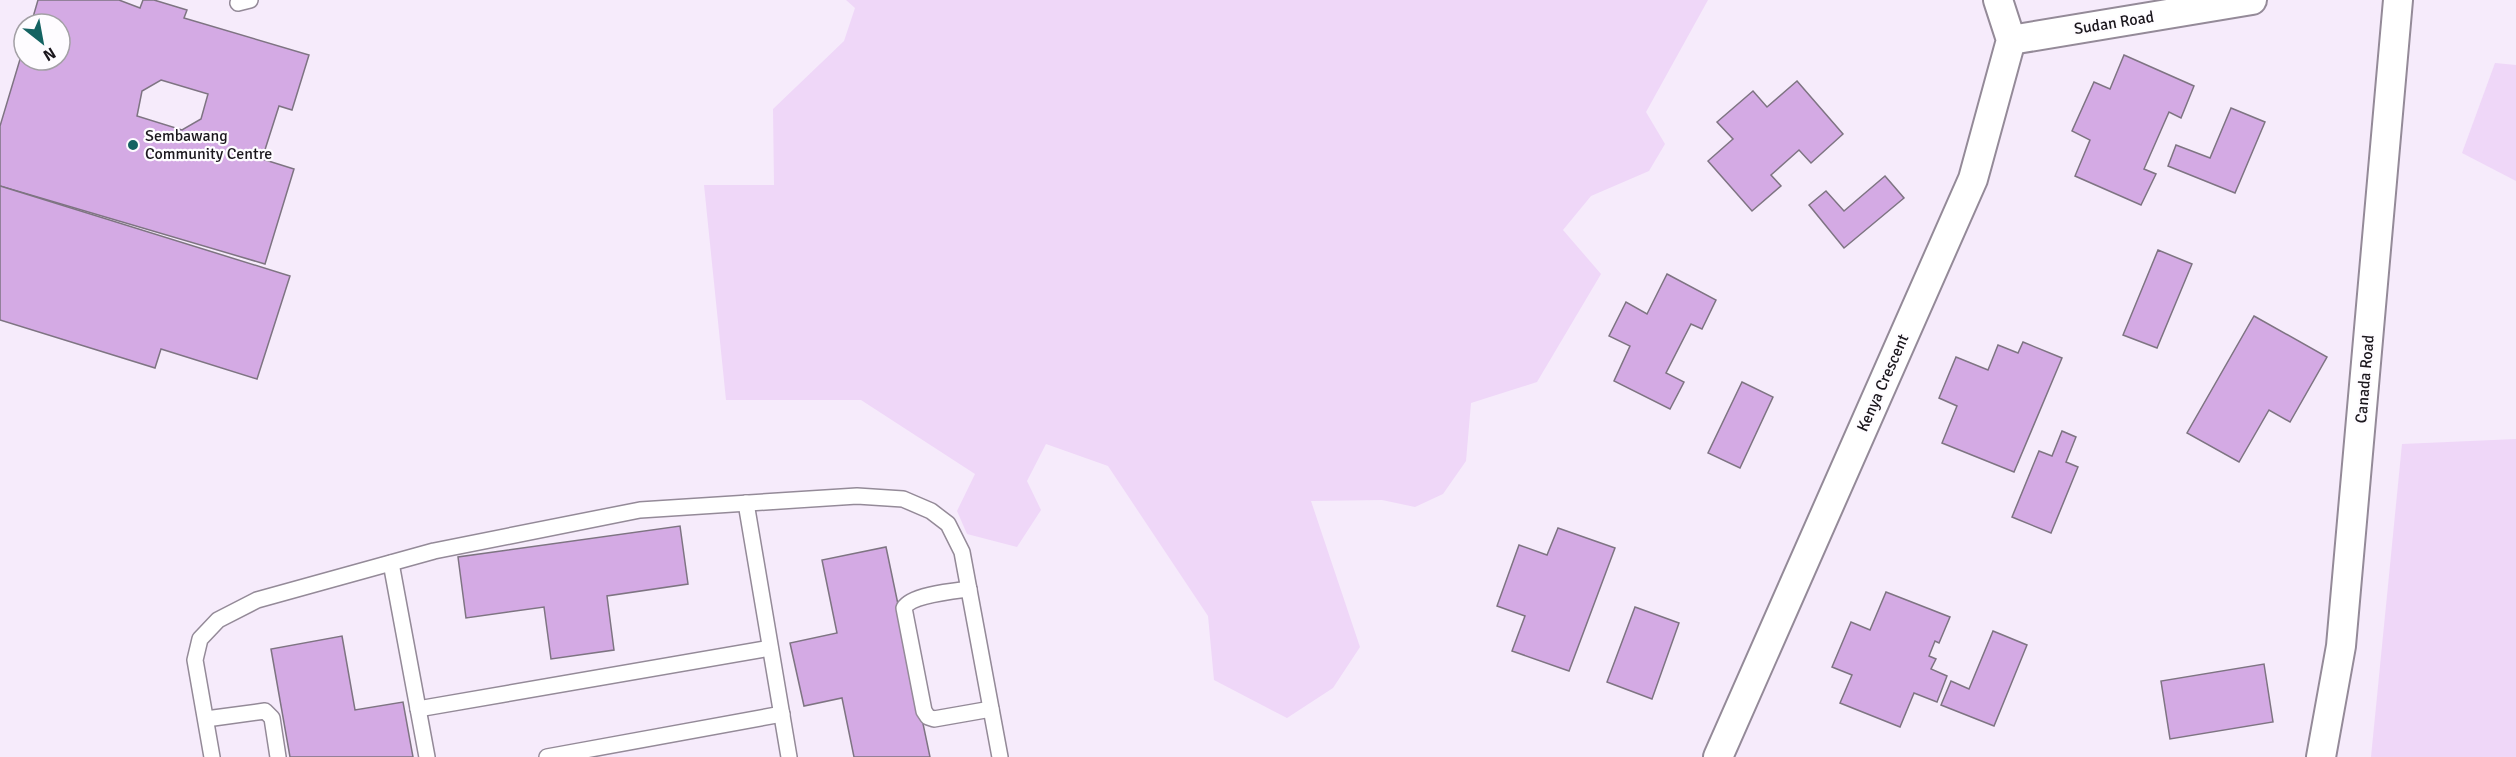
<svg xmlns="http://www.w3.org/2000/svg" width="2516" height="757" font-family="Signika,sans-serif">
<style>
.green{fill:#efd7f8}
.building{fill:#d4aae4;stroke:#7e7482;stroke-width:1.5;fill-rule:evenodd}
.lines{fill:none;stroke-linecap:round;stroke-linejoin:round}
.service-casing{stroke:#948a98;stroke-width:18}
.minor-casing{stroke:#948a98;stroke-width:32}
.service{stroke:#fff;stroke-width:15}
.minor{stroke:#fff;stroke-width:28}
.poi-dot{fill:#146362;stroke:#fefcff;stroke-width:2}
.labels{text-anchor:middle;dominant-baseline:central;stroke-width:4.5;stroke-linejoin:round;paint-order:stroke}
.street-label{font-size:16px;fill:#1b171d;stroke:#fefcff}
.poi-label{font-size:16px;fill:#1b171d;stroke:#fefcff;text-anchor:start}
</style>
<rect width="100%" height="100%" fill="#f6ebfb"/>
<!-- green -->
<g class="green">
<polygon points="846,0 1708,0 1646,112 1665,144 1649,171 1591,196 1563,230 1601,274 1537,382 1471,403 1466,461 1443,494 1415,507 1382,500 1311,501 1360,647 1333,688 1287,718 1214,680 1208,616 1108,466 1046,444 1027,481 1041,510 1017,547 967,534 957,511 975,474 861,400 726,400 704,185 774,185 773,109 844,41 855,8"/>
<polygon points="2495,63 2516,65 2516,181 2462,153"/>
<polygon points="2516,439 2516,757 2371,757 2402,444"/>
</g>
<!-- building -->
<g class="building">
<path d="M38,0H119L140,8L143,0H154L187,10L184,18L309,55L292,110L279,106L262,159L294,169L265,264L0,186V126L24,46V60H60V24H31ZM161,80L208,94L201,119L182,130L137,116L142,91Z"/>
<polygon points="2124,55 2194,86 2181,118 2169,112 2144,169 2156,174 2141,205 2075,176 2090,140 2072,131 2094,82 2110,89"/>
<polygon points="1797,81 1843,134 1811,163 1799,150 1771,175 1781,186 1752,211 1708,161 1733,139 1717,122 1753,91 1767,107"/>
<polygon points="2231,108 2265,122 2235,193 2168,166 2176,145 2210,158"/>
<polygon points="1885,176 1904,198 1844,248 1809,205 1826,191 1844,211"/>
<polygon points="0,186 290,276 257,379 161,349 155,368 0,320"/>
<polygon points="2158,250 2192,264 2157,348 2123,335"/>
<polygon points="1667,274 1716,300 1702,329 1691,324 1666,373 1684,382 1670,409 1614,381 1630,346 1609,336 1626,302 1647,314"/>
<polygon points="2254,316 2327,357 2290,422 2269,410 2239,462 2187,433"/>
<polygon points="2023,342 2062,358 2014,472 1942,443 1957,406 1939,398 1956,357 1988,370 1998,345 2018,353"/>
<polygon points="1742,382 1773,397 1740,468 1708,453"/>
<polygon points="2062,431 2076,437 2066,462 2078,467 2051,533 2012,517 2039,451 2052,456"/>
<polygon points="680,526 688,584 607,596 614,650 551,659 544,607 466,618 458,557"/>
<polygon points="1558,528 1615,548 1569,671 1512,651 1525,616 1497,606 1519,545 1547,555"/>
<polygon points="886,547 930,757 854,757 842,698 804,706 790,643 837,633 822,560"/>
<polygon points="1886,592 1950,617 1939,643 1935,641 1929,656 1936,659 1931,669 1947,676 1937,702 1914,693 1900,727 1840,703 1852,675 1832,667 1851,622 1870,630"/>
<polygon points="1635,607 1679,623 1652,699 1607,682"/>
<polygon points="1993,631 2027,645 1994,726 1941,705 1951,681 1969,689"/>
<polygon points="342,636 355,710 403,702 413,757 290,757 271,649"/>
<polygon points="2264,664 2273,722 2170,739 2161,681"/>
</g>
<g class="lines">
<defs>
<g id="service">
<polyline points="238,3 250,0"/>
<polyline points="746,503 789,757"/>
<polyline points="391,563 427,757"/>
<path d="M969,589C954,591 911,595 904,608L924,711L928,717L934,719L991,709"/>
<polyline points="418,709 770,648"/>
<polyline points="206,719 265,711 272,718 278,757"/>
<polyline points="212,757 195,660 200,639 218,620 257,600 434,551 640,510 857,496 903,499 931,511 948,524 962,552 1000,757"/>
<polyline points="547,757 782,714"/>
</g>
<g id="minor">
<polyline points="2011,40 2252,0"/>
<polyline points="1718,757 1973,179 2011,40 1998,0"/>
<polyline points="2321,757 2341,646 2398,0"/>
</g>
</defs>
<!-- service casing -->
<use href="#service" class="service-casing"/>
<!-- minor casing -->
<use href="#minor" class="minor-casing"/>
<!-- service -->
<use href="#service" class="service"/>
<!-- minor -->
<use href="#minor" class="minor"/>
</g>
<!-- markers -->
<circle class="poi-dot" cx="133" cy="145" r="6"/>
<g class="labels">
<!-- street labels -->
<g class="street-label">
<text transform="translate(2114 23) rotate(-9)">Sudan Road</text>
<text transform="translate(2365 379) rotate(-85)">Canada Road</text>
<text transform="translate(1883 383) rotate(-66)">Kenya Crescent</text>
</g>
<!-- poi labels -->
<g class="poi-label">
<text x="145" y="136">Sembawang<tspan x="145" dy="18">Community Centre</tspan></text>
</g>
</g>
<!-- north arrow -->
<g transform="translate(42 42) rotate(149)"><circle r="28" fill="#fefcff" stroke="#a3a0a5" stroke-width="1.5"/>
<path d="M0-4.5L10 22L0 15L-10 22Z" fill="#146362"/>
<text y="-9" font-size="16" font-weight="bold" text-anchor="middle" fill="#1b171d">N</text>
</g>
</svg>
